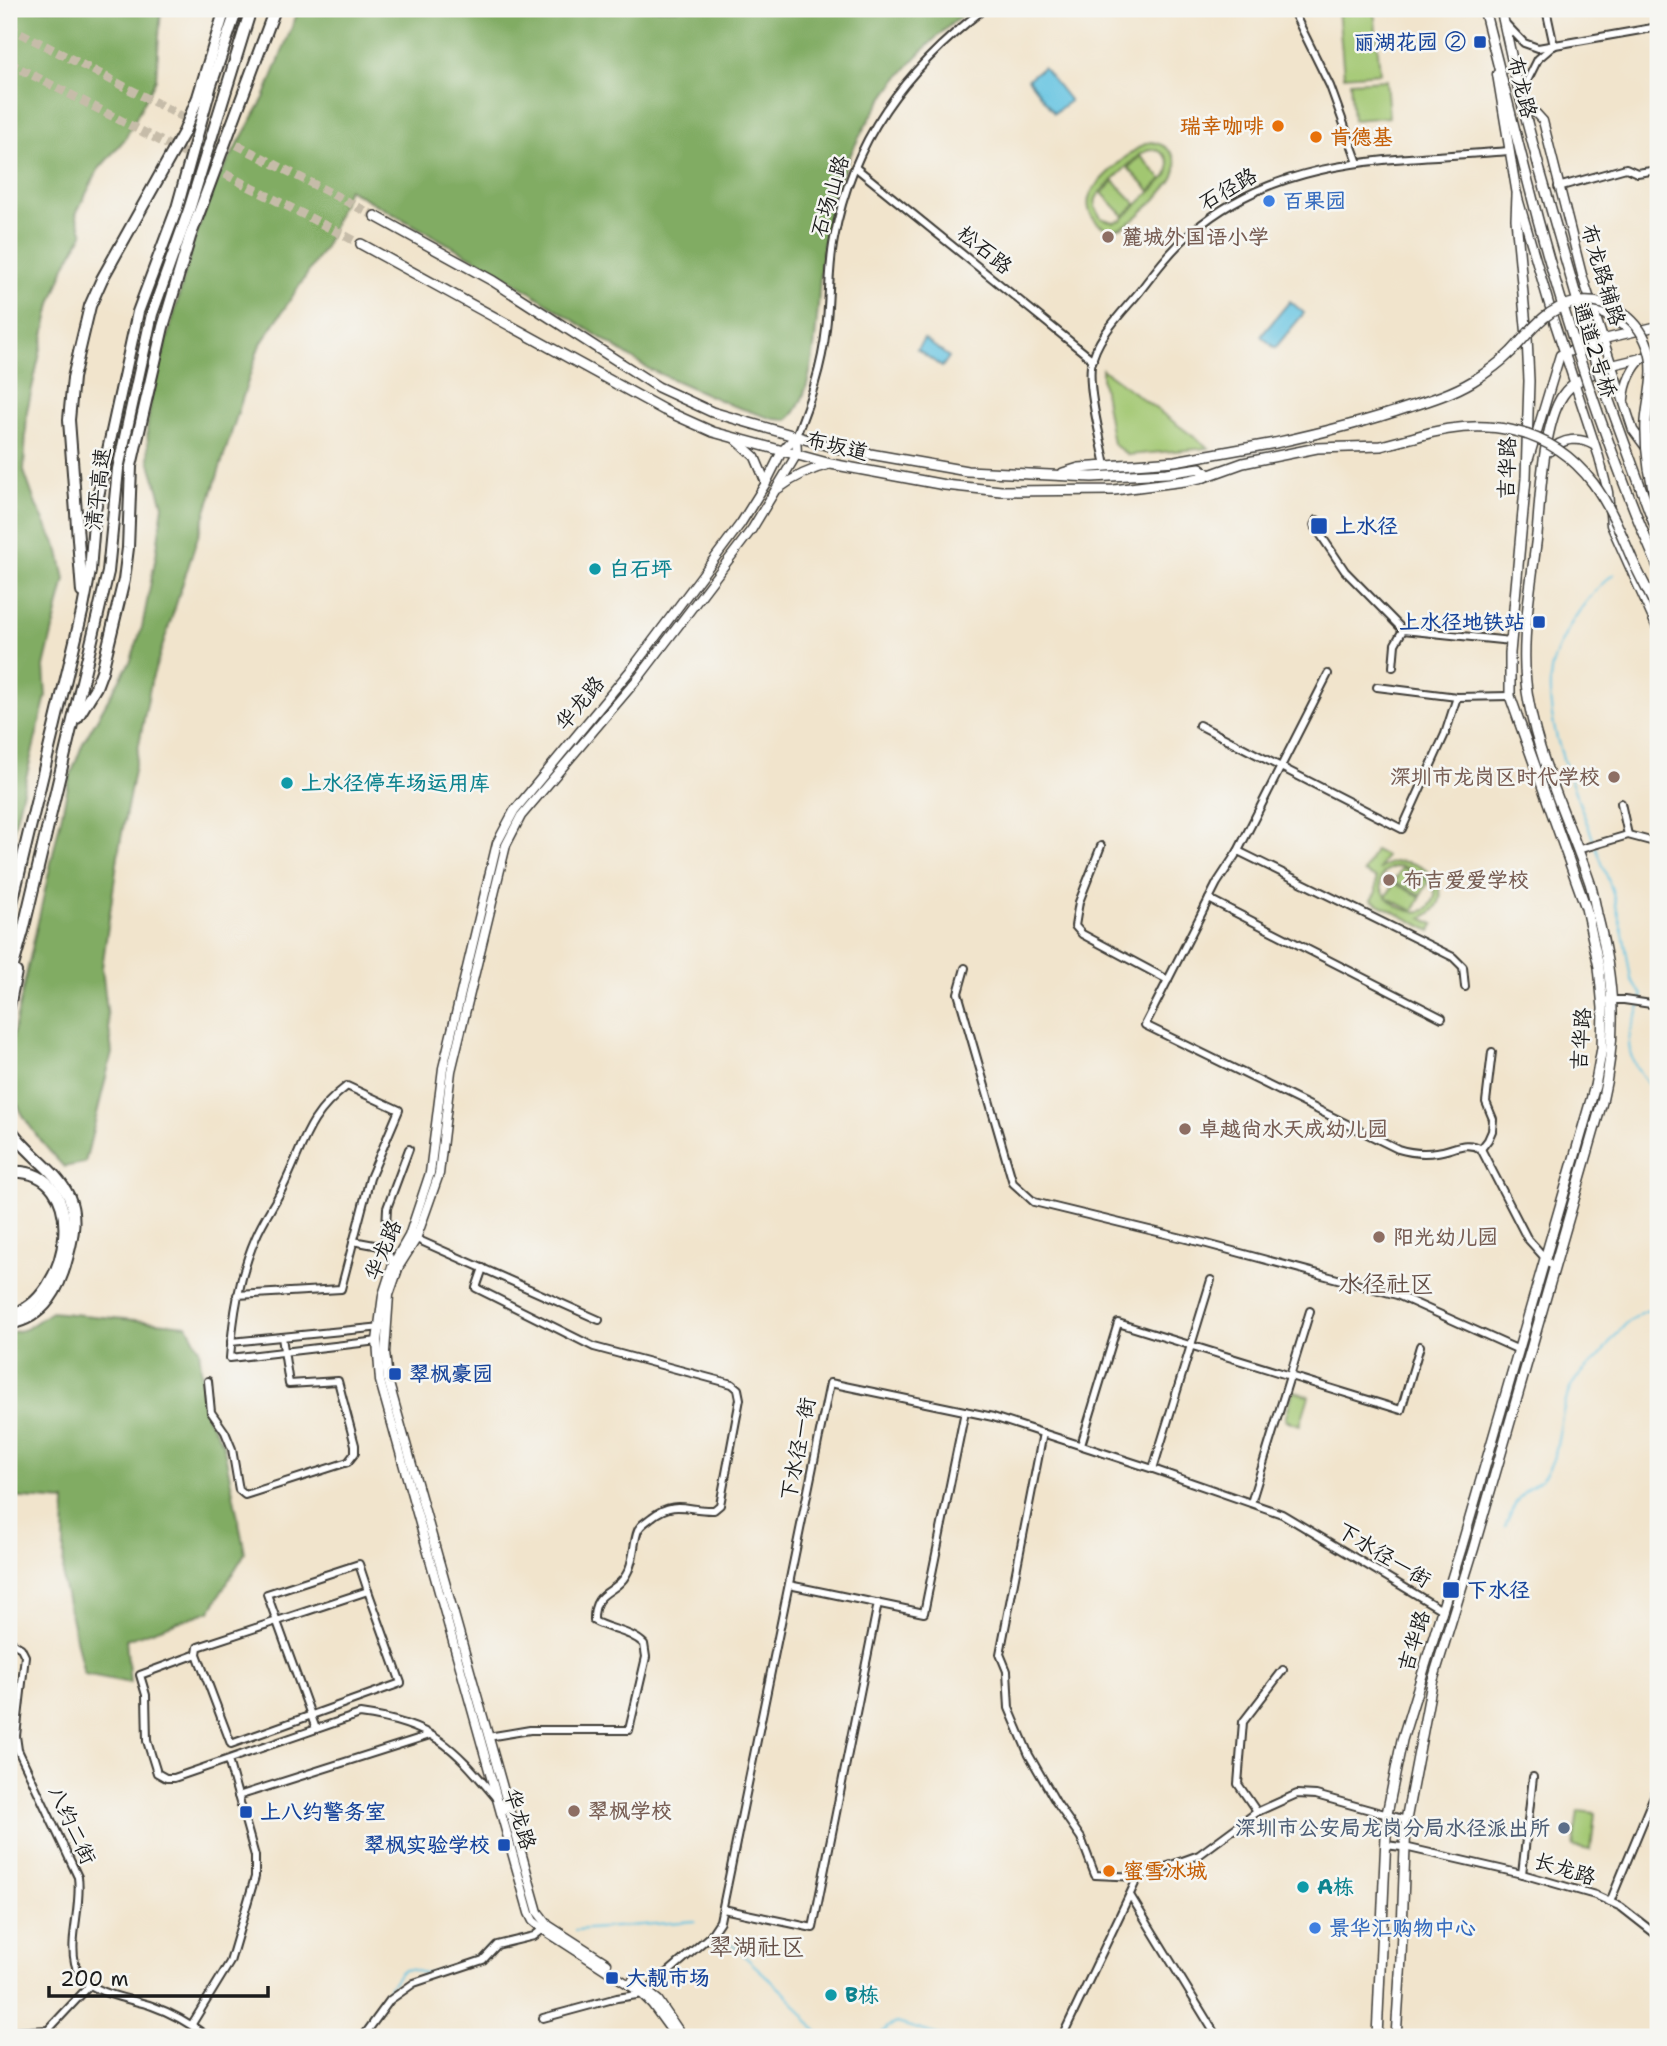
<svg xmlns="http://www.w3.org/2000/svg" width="1667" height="2046" font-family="'Shantell Sans','LXGW WenKai TC',sans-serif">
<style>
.green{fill:#a2c771;stroke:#5f7246;stroke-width:2;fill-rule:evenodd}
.forest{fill:#81ac63;stroke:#4e6440;stroke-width:2}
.water{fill:#63c3e1;stroke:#40707e;stroke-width:2}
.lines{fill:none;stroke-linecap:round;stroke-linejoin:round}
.stream{stroke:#63c3e1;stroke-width:2}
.primary-tunnel{stroke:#c6bca9;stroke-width:9;stroke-dasharray:9 4.5;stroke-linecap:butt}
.street-casing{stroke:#3c3a36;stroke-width:10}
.secondary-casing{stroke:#3c3a36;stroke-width:11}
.primary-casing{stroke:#3c3a36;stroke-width:12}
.highway-casing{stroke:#3c3a36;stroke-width:14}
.street{stroke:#fff;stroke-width:6}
.secondary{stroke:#fff;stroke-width:8}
.primary{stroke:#fff;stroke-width:9}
.highway{stroke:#fff;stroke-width:10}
.primary-bridge-casing{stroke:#3c3a36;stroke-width:12;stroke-linecap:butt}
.primary-bridge{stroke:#fff;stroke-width:9}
.transit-dot{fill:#1a4fb4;stroke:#f6f6f2;stroke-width:2.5}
.food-dot{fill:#e8710a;stroke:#f6f6f2;stroke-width:2.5}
.shop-dot{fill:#3f7fe0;stroke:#f6f6f2;stroke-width:2.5}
.education-dot{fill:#8d6e63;stroke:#f6f6f2;stroke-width:2.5}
.culture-dot{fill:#0f9aa8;stroke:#f6f6f2;stroke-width:2.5}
.service-dot{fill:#5c6f8a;stroke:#f6f6f2;stroke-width:2.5}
.labels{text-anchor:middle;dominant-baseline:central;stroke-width:5;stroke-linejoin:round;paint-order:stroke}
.transit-label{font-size:21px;font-weight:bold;fill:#164399;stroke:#f6f6f2;text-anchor:start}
.street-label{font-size:21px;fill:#1c1c1c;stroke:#f6f6f2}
.food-label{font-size:21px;font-weight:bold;fill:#c56008;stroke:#f6f6f2;text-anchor:start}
.shop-label{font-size:21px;font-weight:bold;fill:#366cbe;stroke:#f6f6f2;text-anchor:start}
.education-label{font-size:21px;font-weight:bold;fill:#785e54;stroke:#f6f6f2;text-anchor:start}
.culture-label{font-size:21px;font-weight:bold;fill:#0d838f;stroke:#f6f6f2;text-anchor:start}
.service-label{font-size:21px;font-weight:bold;fill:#4e5e75;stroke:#f6f6f2;text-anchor:end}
.quarter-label{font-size:24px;fill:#654f46;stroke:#f6f6f2}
</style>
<rect width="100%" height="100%" fill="#f6f6f2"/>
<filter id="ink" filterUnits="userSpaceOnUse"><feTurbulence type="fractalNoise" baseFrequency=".0143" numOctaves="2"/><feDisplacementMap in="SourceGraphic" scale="14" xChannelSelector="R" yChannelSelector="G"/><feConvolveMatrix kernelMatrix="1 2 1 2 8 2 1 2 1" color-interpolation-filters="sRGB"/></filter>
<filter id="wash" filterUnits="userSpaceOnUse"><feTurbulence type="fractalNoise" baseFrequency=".00686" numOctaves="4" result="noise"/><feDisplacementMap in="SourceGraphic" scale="28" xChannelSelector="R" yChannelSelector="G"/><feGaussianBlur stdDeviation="1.57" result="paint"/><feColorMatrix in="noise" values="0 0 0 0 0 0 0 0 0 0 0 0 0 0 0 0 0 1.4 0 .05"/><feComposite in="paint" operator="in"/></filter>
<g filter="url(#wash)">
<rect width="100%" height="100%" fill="#f1e4cc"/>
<!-- green -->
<g class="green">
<polygon points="1338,9 1374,9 1380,73 1344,76"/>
<polygon points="1386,80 1389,117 1353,120 1350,82"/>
<path d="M1151,142C1168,144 1182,159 1174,176C1169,188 1135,220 1124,226C1104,237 1082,215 1090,195C1096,181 1136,145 1151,142ZM1151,149C1166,151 1173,162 1167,176L1121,220L1113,222L1101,218L1095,207L1096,199L1100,192L1140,154Z"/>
<polygon points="1140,156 1162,179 1150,191 1128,168"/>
<polygon points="1114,181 1136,204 1124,216 1102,193"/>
<polygon points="1102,369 1209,448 1128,455 1113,444 1102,380"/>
<path d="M1375,850L1386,856L1379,870C1411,841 1471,895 1422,918L1434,924L1431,931L1371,900L1376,892V878L1364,872ZM1399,866C1421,869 1451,889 1425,910C1395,920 1357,874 1399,866Z"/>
<polygon points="1402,867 1429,881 1421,895 1394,882"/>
<polygon points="1394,883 1421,897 1413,911 1386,897"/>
<polygon points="1293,1391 1309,1396 1300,1425 1285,1420"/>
<polygon points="1578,1811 1595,1813 1591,1850 1573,1847"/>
</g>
<!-- forest -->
<g class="forest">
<polygon points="9,9 161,9 156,79 125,139 98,170 76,214 83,234 66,264 51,304 27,411 24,471 36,505 59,551 65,579 44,667 46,696 9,848 9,594 16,564 9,551"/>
<path d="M299,9H970C908,56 860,118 836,192C829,216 823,241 821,266C817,301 818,398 787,420L773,419L731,405L649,369L499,272L348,189L325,247L259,347L151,682L119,849L102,968L112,1053L85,1163L64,1167C35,1136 6,1103 9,1058C10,1047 13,1036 15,1025L70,777L83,743L131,660L142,627L156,556L163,505L149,460L147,429L151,398L195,237L218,179L264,98Z"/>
<polygon points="51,1312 187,1325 199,1348 206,1416 223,1443 245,1553 210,1611 126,1640 130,1683 84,1674 63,1582 65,1501 9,1497 9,1333 26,1329"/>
</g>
<!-- water -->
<g class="water">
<polygon points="1043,67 1070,101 1054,113 1028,79"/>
<polygon points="1290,301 1304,313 1275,348 1261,336"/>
<polygon points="924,339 949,357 942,367 917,349"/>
</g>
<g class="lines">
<!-- stream -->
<g class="stream">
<path d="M1594,842C1576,791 1543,726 1551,671C1554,654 1564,637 1572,622C1584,603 1596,587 1614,574"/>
<polyline points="1596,847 1612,890 1624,938 1631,979 1642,995 1641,1001"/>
<path d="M1640,1006C1637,1015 1633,1024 1630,1033C1624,1058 1644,1079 1658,1097"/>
<path d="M1505,1526C1510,1515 1514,1502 1523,1493C1533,1484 1543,1481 1549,1468C1560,1447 1559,1422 1566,1400C1574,1373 1586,1372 1601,1354C1617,1334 1631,1311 1658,1308"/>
<polyline points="575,1930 695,1921"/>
<polyline points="727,1940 789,1997 821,2037"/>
<path d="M359,2037L366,2022L400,1972C411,1965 416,1974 427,1973C445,1971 476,1960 488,1947"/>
<polyline points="878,2037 888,2027 897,2023 945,2037"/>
</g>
</g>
</g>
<g filter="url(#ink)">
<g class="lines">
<!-- primary-tunnel -->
<g class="primary-tunnel">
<polyline points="9,27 375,216"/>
<polyline points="9,63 361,244"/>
</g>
<defs>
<g id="street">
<polyline points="1292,9 1330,86 1358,163"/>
<polyline points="1546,9 1554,46"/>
<polyline points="1506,24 1524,43 1538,48 1658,27"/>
<polyline points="1520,95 1538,59 1552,47"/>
<polyline points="855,167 1093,360"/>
<polyline points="1558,187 1626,168 1637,173 1658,170"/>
<path d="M796,436C810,401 822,367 826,329C830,299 828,269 834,239C852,139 905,70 984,9"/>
<path d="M1106,466C1101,439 1088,392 1091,366C1096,337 1122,313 1140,291C1156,270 1172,249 1192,232C1282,154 1398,160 1510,151"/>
<polyline points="1317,520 1314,525 1345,571 1403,630 1511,641"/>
<polyline points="9,565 9,569"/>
<polyline points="1393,667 1395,644 1403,630"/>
<path d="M1328,674L1238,851L1217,883L1145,1025L1398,1149C1411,1153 1424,1154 1437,1152C1453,1150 1466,1140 1481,1149L1527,1238L1554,1268"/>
<polyline points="1377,687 1457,697 1510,696"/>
<polyline points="1199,725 1402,829 1445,734 1457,697"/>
<polyline points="1621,803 1628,835"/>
<polyline points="1101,846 1079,902 1075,926 1082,934 1168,980"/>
<polyline points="1577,850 1628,835 1658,843"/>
<polyline points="1238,851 1453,957 1463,967 1465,987"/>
<polyline points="1209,899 1442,1018"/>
<polyline points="965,968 958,993 1013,1183 1034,1202 1207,1244 1397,1295 1519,1350"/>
<polyline points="1608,1000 1624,1000 1658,1005"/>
<polyline points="1481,1149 1488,1140 1492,1131 1493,1119 1486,1102 1492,1052"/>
<polyline points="412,1237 599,1320"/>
<polyline points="353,1241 385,1247 393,1264 396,1265"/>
<polyline points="385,1247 387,1208 409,1149"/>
<path d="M483,1268L476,1288L594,1347L732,1384L738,1389L740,1399L720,1505L714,1510C688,1511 675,1499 652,1517C646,1522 639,1525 637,1533C633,1546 634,1563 626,1575C615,1595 593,1589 594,1621C610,1630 631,1631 644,1644L646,1657L629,1730H530L488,1737"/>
<path d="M237,1295L341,1289L370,1178L399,1110L347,1086C305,1118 304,1146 282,1189C274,1205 263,1220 256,1237C239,1276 233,1316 230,1358L378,1341"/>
<polyline points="231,1342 382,1327"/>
<polyline points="208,1381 211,1412 225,1432 232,1449 239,1490 245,1495 348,1462 355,1453 355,1445 338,1381 289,1384 282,1337"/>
<polyline points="1043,1433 1000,1654 1007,1671 1009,1708 1029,1755 1056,1802 1081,1838 1095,1875 1138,1877 1199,1855 1257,1812 1297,1794 1316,1795 1406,1820"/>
<polyline points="1081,1445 1118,1323 1401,1410 1420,1346"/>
<polyline points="1153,1469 1211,1280"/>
<polyline points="1251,1503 1310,1311"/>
<polyline points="789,1585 924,1613 965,1411"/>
<path d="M9,1641L21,1648L25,1656L16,1736L18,1750L78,1877C82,1905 69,1938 75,1963C83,1995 127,1997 152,2006C172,2013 191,2024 208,2037"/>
<path d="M197,1654L231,1744L401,1683L368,1591L198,1647L197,1654L140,1675L146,1695L147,1741L157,1773L166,1778H174L360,1714C443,1725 458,1754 509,1813"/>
<polyline points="316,1729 267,1594 359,1564 368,1591"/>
<polyline points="238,1796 430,1735"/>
<polyline points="1257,1812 1238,1784 1243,1722 1283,1670"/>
<polyline points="1386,1845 1409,1848 1522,1874 1595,1895 1621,1907 1658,1936"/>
<polyline points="1522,1874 1533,1777"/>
<polyline points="1130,1895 1217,2037"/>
<polyline points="1610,1902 1658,1786"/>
<polyline points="723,1909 813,1928 878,1603"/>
<polyline points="543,2018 617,1998 643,1994 710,1936 720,1921 830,1383 993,1417 1153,1469 1282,1514 1442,1610"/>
<polyline points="192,2024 230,1962 255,1877 255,1856 228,1760"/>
<polyline points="9,2032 48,2030 91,1984"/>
<polyline points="363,2037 390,2000 414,1983 483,1960 497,1945 534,1936 547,1926"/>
<polyline points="1062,2037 1138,1877"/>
</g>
<g id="secondary">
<polyline points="1497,74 1517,195 1554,321 1599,457 1608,492 1611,525 1658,630"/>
<polyline points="1520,96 1543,121 1582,275 1633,430 1658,464"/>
<path d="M1594,303C1605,318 1621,327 1639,329"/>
<polyline points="1612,365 1658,354"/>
<path d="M1624,399C1625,384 1632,367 1644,357"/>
<polyline points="734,438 755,457 766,483"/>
<path d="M1550,451C1562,438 1580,436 1595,446"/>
<polyline points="1529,458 1560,355 1604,339 1658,326"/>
<path d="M778,489C795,476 810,469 831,464"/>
<polyline points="607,1963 548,1925 538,1912 388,1380 385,1352 389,1295 399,1266 416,1239 439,1174 451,1071 506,845 521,816 640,676 752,529 797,454 796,436"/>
<polyline points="633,1980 658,2000 683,2037"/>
<polyline points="676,2037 652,2004 640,1992 544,1930 533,1921 529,1913 380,1381 377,1341 383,1295 393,1264 409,1236 430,1173 443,1068 497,843 514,811 634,666 741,523 766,483 782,451 796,436"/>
</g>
<g id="primary">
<polyline points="1484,9 1526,174"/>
<polyline points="1501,9 1520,96 1540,171"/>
<polyline points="375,216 493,281 658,387 712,412 836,448 967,471 1092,477 1167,473 1200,468 1206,473 1204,477"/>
<polyline points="361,244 664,410 713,432 831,464 945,485 1001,491 1114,490 1185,481 1204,477 1243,463 1317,448 1381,446 1415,437"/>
<polyline points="1063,473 1079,468 1175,461 1275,443"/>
<polyline points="1644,534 1658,567"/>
<polyline points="1377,2037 1387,1814 1402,1740 1461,1549 1595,1086 1602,1048 1603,1008 1599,967 1586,908 1510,696 1510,653 1526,478 1529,381 1527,337 1516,219 1517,195"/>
<path d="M1396,2037L1401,1958L1406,1820L1432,1683L1474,1547L1602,1102C1618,1034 1614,980 1597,914C1595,904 1593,893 1590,883C1570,824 1540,765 1529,703C1518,649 1531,589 1537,535C1540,499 1543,424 1563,395C1574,379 1595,373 1612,365"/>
</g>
<g id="highway">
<polyline points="82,592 69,420 73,378 90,306 102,279 184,132 198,97 225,9"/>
<polyline points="77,718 96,687 102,671 124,580 128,548 131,466 163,327 190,237 275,9"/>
<polyline points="9,915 83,608 90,571 95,510 138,312 177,208 211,85 237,9"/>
<polyline points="9,980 23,931 108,572 118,469 152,314 189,210 251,9"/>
<polyline points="9,1007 16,972"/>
<path d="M9,1127C25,1153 56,1169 69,1197C77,1216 73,1236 68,1255C60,1288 45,1318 9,1324"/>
<path d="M9,1172C93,1165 72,1302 9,1315"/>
</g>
</defs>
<!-- street casing -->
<use href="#street" class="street-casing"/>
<!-- secondary casing -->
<use href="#secondary" class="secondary-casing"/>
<!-- primary casing -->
<use href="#primary" class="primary-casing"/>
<!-- highway casing -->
<use href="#highway" class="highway-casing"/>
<!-- street -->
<use href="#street" class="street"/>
<!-- secondary -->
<use href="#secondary" class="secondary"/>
<!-- primary -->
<use href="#primary" class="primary"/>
<!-- highway -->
<use href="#highway" class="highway"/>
<defs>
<g id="primary-bridge">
<polyline points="1540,171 1597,368 1656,529"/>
<path d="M1526,174C1557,297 1596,416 1644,534"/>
<path d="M1415,437C1481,417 1548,424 1593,483C1610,506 1621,533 1632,559C1640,577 1650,594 1658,612"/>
<path d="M1275,443C1321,433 1365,422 1409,407C1431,400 1453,393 1473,381C1486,373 1500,363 1511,352C1529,333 1545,309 1573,303C1606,297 1637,315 1648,347C1657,371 1648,396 1646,421C1645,449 1649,478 1658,505"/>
</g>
</defs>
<!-- primary-bridge casing -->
<use href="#primary-bridge" class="primary-bridge-casing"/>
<!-- primary-bridge -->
<use href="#primary-bridge" class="primary-bridge"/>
</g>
</g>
<!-- markers -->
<g class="transit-dot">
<rect x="1473" y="35" width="14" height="14" rx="3.5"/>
<rect x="1310" y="517" width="18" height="18" rx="3.5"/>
<rect x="1532" y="615" width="14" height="14" rx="3.5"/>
<rect x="388" y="1367" width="14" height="14" rx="3.5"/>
<rect x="1442" y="1581" width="18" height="18" rx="3.5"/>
<rect x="239" y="1805" width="14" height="14" rx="3.5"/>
<rect x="497" y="1838" width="14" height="14" rx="3.5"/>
<rect x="605" y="1971" width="14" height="14" rx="3.5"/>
</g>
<g class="food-dot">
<circle cx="1278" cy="126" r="7"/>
<circle cx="1316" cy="137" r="7"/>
<circle cx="1109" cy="1871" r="7"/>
</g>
<g class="shop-dot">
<circle cx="1269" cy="201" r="7"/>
<circle cx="1315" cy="1928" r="7"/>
</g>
<g class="education-dot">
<circle cx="1108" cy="237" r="7"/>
<circle cx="1614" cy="777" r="7"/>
<circle cx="1389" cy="880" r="7"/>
<circle cx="1185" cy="1129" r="7"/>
<circle cx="1379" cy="1237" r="7"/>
<circle cx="574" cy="1811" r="7"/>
</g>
<g class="culture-dot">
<circle cx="595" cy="569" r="7"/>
<circle cx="287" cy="783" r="7"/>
<circle cx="1303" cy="1887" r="7"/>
<circle cx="831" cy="1995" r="7"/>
</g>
<circle class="service-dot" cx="1564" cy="1828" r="7"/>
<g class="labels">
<!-- transit labels -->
<g class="transit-label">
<text x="1466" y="42" text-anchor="end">丽湖花园 ②</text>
<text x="1335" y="526">上水径</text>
<text x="1525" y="622" text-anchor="end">上水径地铁站</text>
<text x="409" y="1374">翠枫豪园</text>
<text x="1467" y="1590">下水径</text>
<text x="260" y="1812">上八约警务室</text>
<text x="490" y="1845" text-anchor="end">翠枫实验学校</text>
<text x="626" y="1978">大靓市场</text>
</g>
<!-- street labels -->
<g class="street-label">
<text transform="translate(1522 87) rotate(76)">布龙路</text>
<text transform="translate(1228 189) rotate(-30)">石径路</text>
<text transform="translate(830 196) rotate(-73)">石场山路</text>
<text transform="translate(985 250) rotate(39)">松石路</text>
<text transform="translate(1603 275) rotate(73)">布龙路辅路</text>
<text transform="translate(1595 350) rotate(72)">通道2号桥</text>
<text transform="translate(837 446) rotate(13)">布坂道</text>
<text transform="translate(1507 468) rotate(-88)">吉华路</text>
<text transform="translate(98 489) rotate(-83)">清平高速</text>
<text transform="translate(580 703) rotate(-50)">华龙路</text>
<text transform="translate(1581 1039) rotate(-86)">吉华路</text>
<text transform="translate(383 1250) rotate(-67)">华龙路</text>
<text transform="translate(798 1449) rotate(-79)">下水径一街</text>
<text transform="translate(1384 1555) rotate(31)">下水径一街</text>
<text transform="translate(1414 1641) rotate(-73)">吉华路</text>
<text transform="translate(520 1819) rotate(74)">华龙路</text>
<text transform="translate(72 1825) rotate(65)">八约二街</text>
<text transform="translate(1565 1869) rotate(17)">长龙路</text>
</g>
<!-- food labels -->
<g class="food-label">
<text x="1264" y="126" text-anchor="end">瑞幸咖啡</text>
<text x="1330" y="137">肯德基</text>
<text x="1123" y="1871">蜜雪冰城</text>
</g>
<!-- shop labels -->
<g class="shop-label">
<text x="1283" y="201">百果园</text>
<text x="1329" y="1928">景华汇购物中心</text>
</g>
<!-- education labels -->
<g class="education-label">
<text x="1122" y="237">麓城外国语小学</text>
<text x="1600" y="777" text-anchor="end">深圳市龙岗区时代学校</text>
<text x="1403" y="880">布吉爱爱学校</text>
<text x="1199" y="1129">卓越尚水天成幼儿园</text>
<text x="1393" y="1237">阳光幼儿园</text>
<text x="588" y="1811">翠枫学校</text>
</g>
<!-- culture labels -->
<g class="culture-label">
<text x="609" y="569">白石坪</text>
<text x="301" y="783">上水径停车场运用库</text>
<text x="1317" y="1887">A栋</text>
<text x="845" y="1995">B栋</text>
</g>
<!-- service labels -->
<g class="service-label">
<text x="1550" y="1828">深圳市公安局龙岗分局水径派出所</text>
</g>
<!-- quarter labels -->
<g class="quarter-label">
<text x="1386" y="1284">水径社区</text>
<text x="757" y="1947">翠湖社区</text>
</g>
</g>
<!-- margin -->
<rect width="1667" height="2046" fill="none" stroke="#f6f6f2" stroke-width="35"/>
<!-- scale -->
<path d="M49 1986v10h219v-10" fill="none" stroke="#1c1c1c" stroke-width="3.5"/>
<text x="60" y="1986" font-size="21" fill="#1c1c1c" stroke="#f6f6f2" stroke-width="5" paint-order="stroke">200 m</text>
</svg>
